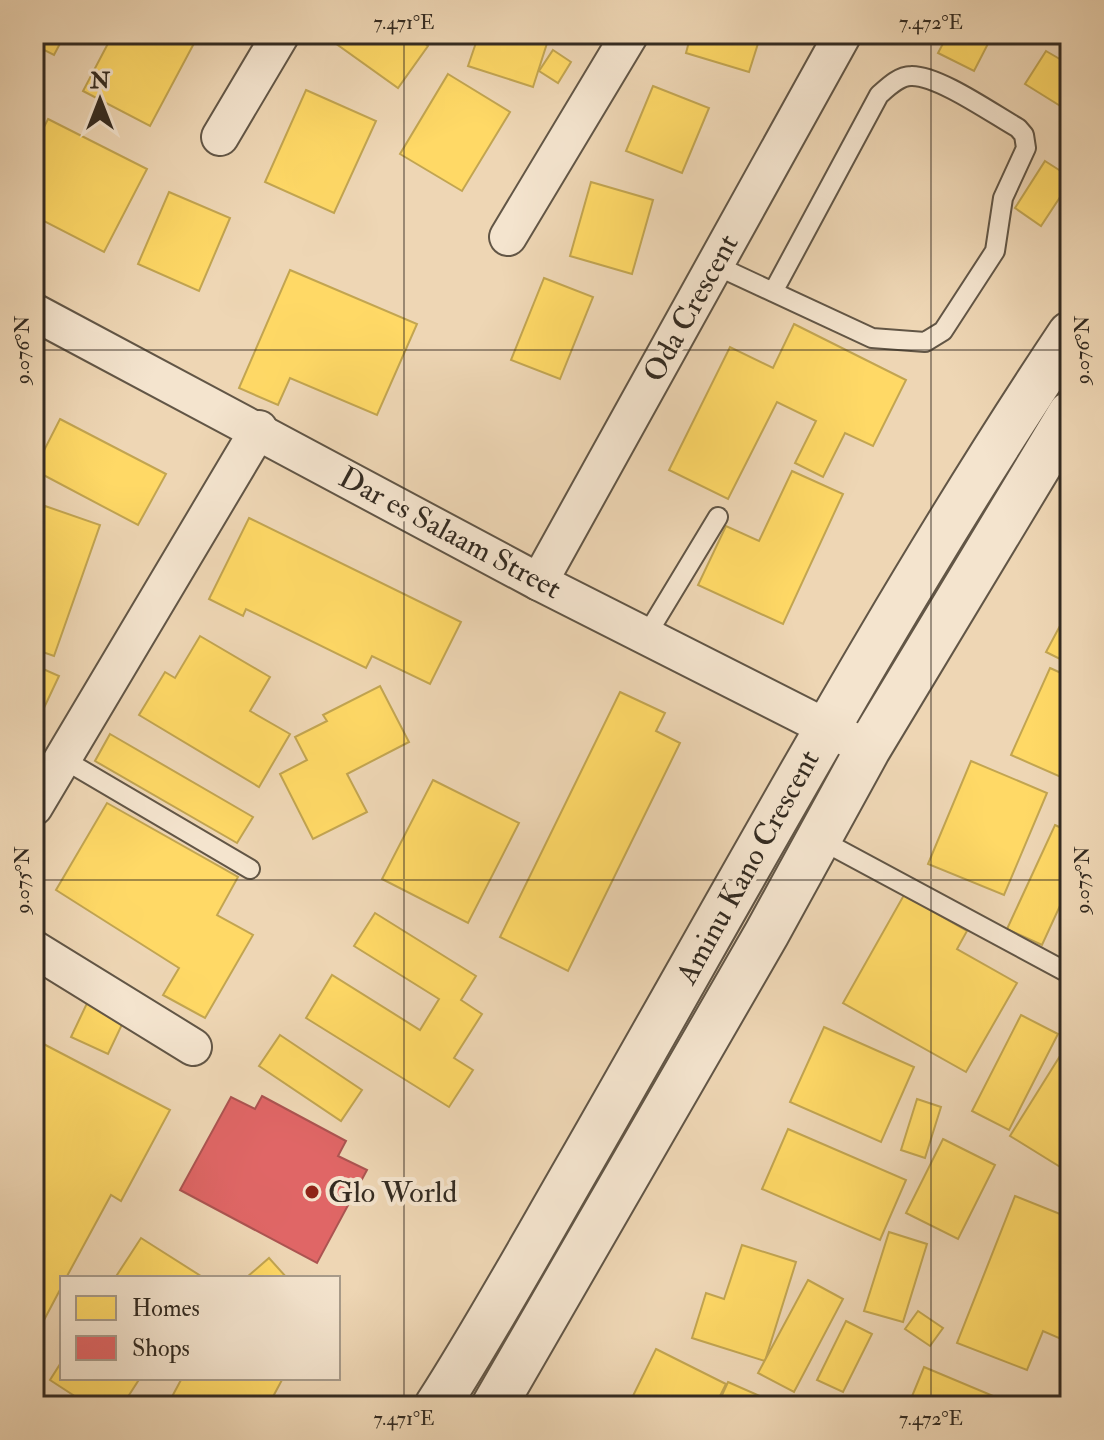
<svg xmlns="http://www.w3.org/2000/svg" width="1104" height="1440" font-family="'IM FELL Double Pica',serif">
<style>
.homes{fill:#ffd966;stroke:#c2a551;stroke-width:2}
.shops{fill:#e06666;stroke:#ac5451;stroke-width:2}
.lines{fill:none;stroke-linecap:round;stroke-linejoin:round}
.service-casing{stroke:#625646;stroke-width:22}
.minor-casing{stroke:#625646;stroke-width:40}
.tertiary-casing{stroke:#625646;stroke-width:48}
.service{stroke:#f4e4ce;stroke-width:18}
.minor{stroke:#f4e4ce;stroke-width:36}
.tertiary{stroke:#f4e4ce;stroke-width:44}
.ticks{fill:none;stroke:#342b21;stroke-width:2;stroke-opacity:0.45}
.poi-dot{fill:#8f2418;stroke:#f4e4ce;stroke-width:3}
.labels{text-anchor:middle;dominant-baseline:central;stroke-width:8;stroke-linejoin:round;paint-order:stroke}
.street-label{font-size:30px;fill:#342b21;stroke:#f4e4ce}
.poi-label{font-size:30px;fill:#342b21;stroke:#f4e4ce;text-anchor:start}
.neatline{fill:none;stroke:#342b21;stroke-width:3}
.ticks-label{font-size:20px;text-anchor:middle;fill:#342b21}
</style>
<rect width="100%" height="100%" fill="#eed6b4"/>
<filter id="stains"><feTurbulence type="fractalNoise" baseFrequency=".0025" numOctaves="4"/><feColorMatrix values="0 0 0 0 .2 0 0 0 0 .09 0 0 0 0 .02 0 0 0 .5 -.17"/></filter>
<radialGradient id="worn" r=".72"><stop offset=".6" stop-color="#630" stop-opacity="0"/><stop offset="1" stop-color="#630" stop-opacity=".3"/></radialGradient>
<!-- homes -->
<g class="homes">
<polygon points="34,34 65,34 54,55 34,45"/>
<polygon points="113,34 199,34 150,126 83,91"/>
<polygon points="341,34 412,34 428,46 398,88 335,43"/>
<polygon points="479,34 550,34 533,87 468,66"/>
<polygon points="691,34 761,34 749,72 686,53"/>
<polygon points="948,34 993,34 974,71 938,53"/>
<polygon points="553,50 571,62 558,83 539,71"/>
<polygon points="1046,51 1070,65 1070,112 1025,84"/>
<polygon points="448,74 510,112 462,191 400,154"/>
<polygon points="653,86 709,108 682,173 626,151"/>
<polygon points="306,90 376,121 334,213 265,182"/>
<polygon points="48,119 147,169 104,252 34,216 34,147"/>
<polygon points="1045,161 1070,177 1070,182 1041,226 1015,208"/>
<polygon points="591,182 653,200 632,274 570,256"/>
<polygon points="169,192 230,218 199,291 138,264"/>
<polygon points="290,270 417,324 377,415 290,378 278,405 239,388"/>
<polygon points="544,278 593,297 560,379 511,360"/>
<polygon points="794,324 906,380 873,446 845,433 823,477 795,463 816,421 777,402 728,499 669,470 730,347 773,368"/>
<polygon points="60,419 166,474 138,525 34,470"/>
<polygon points="792,471 843,494 783,624 698,585 726,526 759,541"/>
<polygon points="45,506 100,525 54,656 34,649 34,538"/>
<polygon points="249,518 461,622 430,684 372,656 366,668 246,609 243,616 209,599"/>
<polygon points="1070,607 1070,664 1046,652"/>
<polygon points="200,636 270,677 250,711 290,734 259,787 139,715 165,672 175,678"/>
<polygon points="34,665 59,676 34,729"/>
<polygon points="1050,668 1070,677 1070,781 1011,755"/>
<polygon points="380,686 409,742 347,774 367,812 313,839 280,774 307,760 295,737 327,721 323,715"/>
<polygon points="620,692 665,713 656,731 680,743 568,971 500,937"/>
<polygon points="110,734 253,817 237,843 95,761"/>
<polygon points="971,761 1047,793 1004,895 928,864"/>
<polygon points="433,780 519,823 468,923 382,879"/>
<polygon points="107,803 238,877 217,915 253,935 205,1018 163,995 179,968 56,890"/>
<polygon points="1055,825 1070,832 1070,884 1042,945 1007,929"/>
<polygon points="904,895 967,931 957,949 1017,983 966,1072 843,1003"/>
<polygon points="375,913 476,976 461,1000 482,1014 454,1058 473,1070 449,1107 306,1018 332,975 420,1030 439,999 354,946"/>
<polygon points="34,990 39,992 42,1011 34,1022"/>
<polygon points="89,999 126,1016 108,1054 71,1037"/>
<polygon points="1021,1015 1058,1034 1009,1130 972,1111"/>
<polygon points="824,1027 914,1067 881,1142 790,1102"/>
<polygon points="280,1035 362,1090 341,1121 259,1066"/>
<polygon points="34,1039 170,1110 121,1201 111,1195 66,1278 62,1278 62,1286 34,1339"/>
<polygon points="1070,1040 1070,1173 1010,1136"/>
<polygon points="917,1099 941,1107 925,1158 901,1150"/>
<polygon points="788,1129 906,1180 880,1240 762,1189"/>
<polygon points="943,1139 995,1165 958,1239 906,1213"/>
<polygon points="1015,1196 1070,1218 1070,1336 1068,1342 1043,1331 1027,1370 957,1343"/>
<polygon points="889,1232 927,1244 903,1322 864,1311"/>
<polygon points="141,1238 204,1278 115,1278"/>
<polygon points="742,1245 796,1262 765,1361 692,1338 706,1293 724,1299"/>
<polygon points="269,1258 287,1278 247,1277"/>
<polygon points="808,1280 843,1299 794,1392 758,1373"/>
<polygon points="918,1311 943,1328 930,1346 905,1329"/>
<polygon points="846,1321 872,1334 843,1392 817,1380"/>
<polygon points="656,1349 726,1384 715,1406 628,1406"/>
<polygon points="62,1361 62,1378 140,1378 122,1406 90,1406 50,1380"/>
<polygon points="924,1367 998,1398 994,1406 908,1406"/>
<polygon points="182,1378 283,1378 268,1406 167,1406"/>
<polygon points="728,1382 780,1405 780,1406 717,1406"/>
</g>
<!-- shops -->
<polygon class="shops" points="262,1096 346,1141 338,1156 367,1170 317,1263 180,1190 231,1097 255,1109"/>
<g class="lines">
<defs>
<g id="service">
<path d="M715,265L872,338L925,342L943,331L995,251L1003,198L1026,148L1024,135L1018,128C993,114 938,75 911,76C899,76 888,87 879,95L773,292"/>
<polyline points="646,636 718,517"/>
<polyline points="63,759 250,869"/>
<polyline points="819,839 1070,974"/>
</g>
<g id="minor">
<polyline points="220,137 281,34"/>
<polyline points="508,237 630,34"/>
<polyline points="34,312 539,582 851,740"/>
<polyline points="539,582 843,34"/>
<polyline points="34,807 259,429"/>
<polyline points="34,949 193,1047"/>
</g>
<g id="tertiary">
<path d="M437,1406C489,1325 535,1241 583,1158C742,881 893,599 1070,334"/>
<polyline points="494,1406 767,933 868,749 1070,414"/>
</g>
</defs>
<!-- service casing -->
<use href="#service" class="service-casing"/>
<!-- minor casing -->
<use href="#minor" class="minor-casing"/>
<!-- tertiary casing -->
<use href="#tertiary" class="tertiary-casing"/>
<!-- service -->
<use href="#service" class="service"/>
<!-- minor -->
<use href="#minor" class="minor"/>
<!-- tertiary -->
<use href="#tertiary" class="tertiary"/>
</g>
<!-- ticks -->
<path class="ticks" d="M404,34V1406M931,34V1406M34,350H1070M34,880H1070"/>
<!-- markers -->
<circle class="poi-dot" cx="312" cy="1192" r="8"/>
<g class="labels">
<!-- street labels -->
<g class="street-label">
<text transform="translate(691 308) rotate(-61)">Oda Crescent</text>
<text transform="translate(450 533) rotate(28)">Dar es Salaam Street</text>
<text transform="translate(748 867) rotate(-61)">Aminu Kano Crescent</text>
</g>
<!-- poi labels -->
<g class="poi-label">
<text x="328" y="1192">Glo World</text>
</g>
</g>
<!-- margin -->
<rect width="1104" height="1440" fill="none" stroke="#eed6b4" stroke-width="88"/>
<!-- legend -->
<rect x="60" y="1276" width="280" height="104" fill="#f4e4ce" stroke="#a79a89" stroke-width="2"/>
<rect x="76" y="1296" width="40" height="24" fill="#ffd966" stroke="#a79a89" stroke-width="2"/>
<text x="132" y="1316" font-size="24" fill="#342b21">Homes</text>
<rect x="76" y="1336" width="40" height="24" fill="#e06666" stroke="#a79a89" stroke-width="2"/>
<text x="132" y="1356" font-size="24" fill="#342b21">Shops</text>
<!-- north arrow -->
<g transform="translate(100 100)" stroke="#f4e4ce" stroke-width="6" paint-order="stroke">
<path d="M0-6L14 30L0 20L-14 30Z" fill="#342b21"/>
<text y="-12" font-size="22" font-weight="bold" text-anchor="middle" fill="#342b21">N</text>
</g>
<rect x="44" y="44" width="1016" height="1352" class="neatline"/>
<g class="ticks-label">
<text x="404" y="29">7.471°E</text>
<text x="931" y="29">7.472°E</text>
<text transform="translate(22 350) rotate(-90)" y="7">9.076°N</text>
<text transform="translate(1082 350) rotate(-90)" y="7">9.076°N</text>
<text transform="translate(22 880) rotate(-90)" y="7">9.075°N</text>
<text transform="translate(1082 880) rotate(-90)" y="7">9.075°N</text>
<text x="404" y="1425">7.471°E</text>
<text x="931" y="1425">7.472°E</text>
</g>
<rect width="100%" height="100%" filter="url(#stains)"/>
<rect width="100%" height="100%" fill="url(#worn)"/>
</svg>
